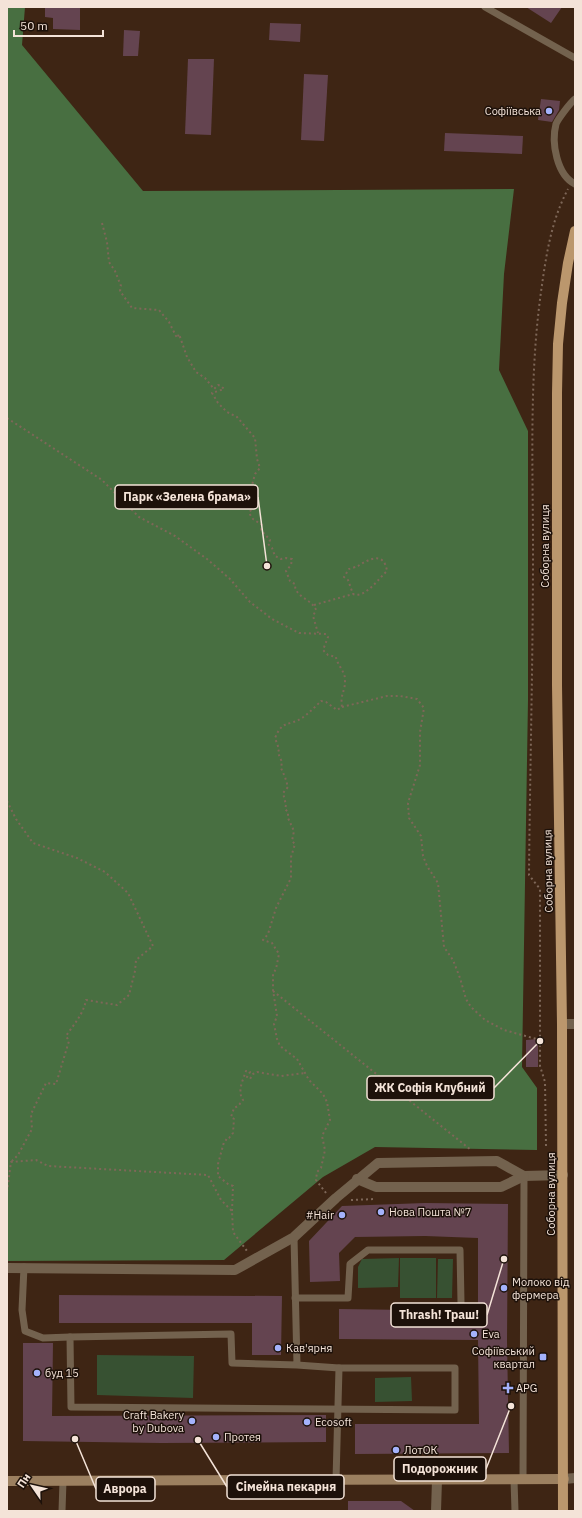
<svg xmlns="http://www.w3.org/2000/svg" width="582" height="1518" font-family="'IBM Plex Sans',sans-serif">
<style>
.green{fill:#375132}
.forest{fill:#486f41}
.building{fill:#644450}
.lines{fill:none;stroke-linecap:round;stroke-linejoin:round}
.path{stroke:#7e6758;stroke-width:2;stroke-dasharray:2 3;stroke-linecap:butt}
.service{stroke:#73624e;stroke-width:7}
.minor{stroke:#73624e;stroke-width:10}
.secondary{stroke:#9c8060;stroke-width:10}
.primary{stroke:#bb976d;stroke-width:10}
.poi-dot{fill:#a4b2fc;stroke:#1d110a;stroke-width:1.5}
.labels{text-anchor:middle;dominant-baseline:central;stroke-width:3;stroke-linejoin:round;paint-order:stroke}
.poi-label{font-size:11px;fill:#f4e3d8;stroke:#1d110a;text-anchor:start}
.street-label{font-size:11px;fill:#f4e3d8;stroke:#1d110a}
.leader{fill:none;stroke:#f4e3d8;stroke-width:1.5}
.callout-dot{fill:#f4e3d8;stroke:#1d110a;stroke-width:1.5}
.callout{fill:#1d110a;stroke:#f4e3d8;stroke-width:1.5}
.callout-label{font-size:12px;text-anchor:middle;font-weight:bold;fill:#f4e3d8}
</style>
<rect width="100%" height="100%" fill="#3e2514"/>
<!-- green -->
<g class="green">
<polygon points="399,1258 398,1287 358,1288 358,1267 362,1259"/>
<rect x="400" y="1258" width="36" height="40"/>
<polygon points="438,1259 453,1259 452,1298 437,1298"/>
<polygon points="97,1355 194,1356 193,1398 97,1395"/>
<polygon points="411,1377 412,1401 375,1402 375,1378"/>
</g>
<!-- forest -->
<polygon class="forest" points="7,7 25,7 22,45 143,191 514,189 504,274 499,370 528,431 528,700 522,1067 537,1088 537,1150 375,1147 323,1177 224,1260 7,1261"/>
<!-- building -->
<g class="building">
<polygon points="45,7 80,7 80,30 53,29 53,18 45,17"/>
<polygon points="526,7 562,7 551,23"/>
<polygon points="270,23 301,24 300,42 269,40"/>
<polygon points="124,30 140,31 138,56 123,56"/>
<polygon points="188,59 214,59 211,135 185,134"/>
<polygon points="304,74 328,75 324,141 301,140"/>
<polygon points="541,99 560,101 559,110 552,122 538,120"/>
<polygon points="445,133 523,136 522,154 444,151"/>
<polygon points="538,1039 538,1067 526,1067 526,1040"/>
<polygon points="425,1203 508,1204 507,1341 509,1453 355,1454 355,1424 479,1424 478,1340 339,1339 339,1309 478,1311 478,1238 425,1236 355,1237 339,1253 340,1281 310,1282 309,1241 342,1206"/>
<polygon points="59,1295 282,1296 281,1355 252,1355 252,1323 59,1323"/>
<polygon points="23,1343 53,1343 52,1416 326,1415 326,1442 161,1443 23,1441"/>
<polygon points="348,1501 401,1501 415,1511 348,1511"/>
</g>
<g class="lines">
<!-- path -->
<g class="path">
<path d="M102,223L107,242L109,262L115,271L121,286L120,291L132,308L159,310L169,322L177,338L179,334L187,357L196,372L205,378L214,389L218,385L221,386L224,389L212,393L218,403L227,412L237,417L255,438L257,459L260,468L255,474L251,489L246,495L245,500L252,504L253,507L249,513L253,519L262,525L261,530L270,540L268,544L272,548L275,556L281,559L286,558L292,559L291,565L286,571L290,581L295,584C294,597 312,599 316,610L313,616L318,633"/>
<path d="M7,418L102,480L139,517L175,536L207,559L230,579L250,602L272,619L299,633L326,634L328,637L323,650L328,655L336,657C337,665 346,672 345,681C345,693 340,693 342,707L337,710L326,702L321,701C316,706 308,714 302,718C288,727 283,719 275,738L279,749L278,753L282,762L281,768L285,777L288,787L283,793L286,805L285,809L288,812V818L294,831L292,841L295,844L291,857V878L276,908L268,934L263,940L272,943L279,954L276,969L273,974V990L277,1016L274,1024L277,1039L280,1046L297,1059L309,1080L323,1094L327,1102L330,1120L322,1136L325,1150L321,1168L317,1172L316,1180L326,1193"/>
<path d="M314,605L353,594C365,599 379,578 387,571C384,551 369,559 358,566C356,567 352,568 349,569L344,577L348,580L353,594"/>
<polyline points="342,707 387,696 400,696 417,699 424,708 420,732 420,765 408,803 409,818 421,836 423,856 427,866 438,883 444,947 453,960 460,978 466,999 471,1007 485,1020 504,1030 540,1040"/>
<path d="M7,801L16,819L33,843L77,858L105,872L128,893L153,946L136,960L135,971L129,995L117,1005L86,1000C83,1015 74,1024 66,1036L69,1041L56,1084L46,1083L31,1114L32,1129L18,1155L11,1162"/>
<polyline points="575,886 575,889"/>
<polyline points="273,991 471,1150"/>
<path d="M546,1146L545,1082L540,1066V889L529,875C530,768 533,660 533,552C533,466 529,378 541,292C546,256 551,221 568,189"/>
<polyline points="7,1192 11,1162 36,1160 48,1166 208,1175 221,1200 232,1211 233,1232 247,1251"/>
<polyline points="351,1200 376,1199"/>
<path d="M232,1211L233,1186L228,1184L218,1176V1164L224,1142L226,1140L227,1138H229L233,1133L234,1119L231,1117L234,1108L238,1106L243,1100C237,1091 243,1080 246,1071L250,1072L247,1077L250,1079L253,1074L257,1072L281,1076L305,1073"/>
</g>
<!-- service -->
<g class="service">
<polyline points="485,7 575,58"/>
<path d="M575,99C570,103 558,119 556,124C551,143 557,175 575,184"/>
<polyline points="294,1237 297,1365 339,1368 455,1368 455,1410 71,1407 70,1337 231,1334 232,1363 297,1365"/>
<polyline points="24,1267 22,1310 25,1331 43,1338 70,1337"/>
<polyline points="295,1298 348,1298 350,1264 368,1250 460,1250 461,1302"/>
<polyline points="336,1480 339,1368"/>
<polyline points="514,1480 515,1511"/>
<polyline points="523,1480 524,1176"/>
<polyline points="62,1511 63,1481"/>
</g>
<!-- minor -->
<g class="minor">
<polyline points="562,1024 575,1024"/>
<polyline points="357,1179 376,1187 501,1187 524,1176 563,1175"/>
<polyline points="7,1268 235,1270 294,1237 336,1198 378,1163 497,1161 524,1176"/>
<polyline points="564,1479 575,1478"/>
<polyline points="436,1511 437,1480"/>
</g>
<!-- secondary -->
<polyline class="secondary" points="7,1481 564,1479"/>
<!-- primary -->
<polyline class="primary" points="563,1511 562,1024 557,685 557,393 558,344 562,303 568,263 575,231"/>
</g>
<!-- markers -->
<g class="poi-dot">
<circle cx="549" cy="111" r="4"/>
<circle cx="381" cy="1212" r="4"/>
<circle cx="342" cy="1215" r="4"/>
<circle cx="504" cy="1288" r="4"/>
<circle cx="474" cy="1334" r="4"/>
<circle cx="278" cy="1348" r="4"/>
<rect x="539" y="1353" width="8" height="8" rx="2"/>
<circle cx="37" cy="1373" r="4"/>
<path d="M506 1382h4v4h4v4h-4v4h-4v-4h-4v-4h4z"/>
<circle cx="192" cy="1421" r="4"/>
<circle cx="307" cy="1422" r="4"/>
<circle cx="216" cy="1437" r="4"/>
<circle cx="396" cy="1450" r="4"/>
</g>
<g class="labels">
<!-- poi labels -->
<g class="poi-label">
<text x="541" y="111" text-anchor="end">Софіївська</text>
<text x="389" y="1212">Нова Пошта №7</text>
<text x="334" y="1215" text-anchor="end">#Hair</text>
<text x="512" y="1282">Молоко від<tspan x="512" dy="13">фермера</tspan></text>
<text x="482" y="1334">Eva</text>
<text x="286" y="1348">Кав'ярня</text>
<text x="535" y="1351" text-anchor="end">Софіївський<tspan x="535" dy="13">квартал</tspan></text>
<text x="45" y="1373">буд 15</text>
<text x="516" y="1388">APG</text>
<text x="184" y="1415" text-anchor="end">Craft Bakery<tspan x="184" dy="13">by Dubova</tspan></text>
<text x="315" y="1422">Ecosoft</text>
<text x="224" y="1437">Протея</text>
<text x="404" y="1450">ЛотОК</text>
</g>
<!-- street labels -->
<g class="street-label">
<text transform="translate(545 546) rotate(-90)">Соборна вулиця</text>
<text transform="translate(548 871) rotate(-91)">Соборна вулиця</text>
<text transform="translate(551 1194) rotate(-90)">Соборна вулиця</text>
</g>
</g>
<!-- callouts -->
<path class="leader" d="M267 566L258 497M540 1041L494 1088M504 1259L487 1315M511 1406L486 1469M198 1440L227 1487M75 1439L96 1489"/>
<g class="callout-dot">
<circle cx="267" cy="566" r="4"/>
<circle cx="540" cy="1041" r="4"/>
<circle cx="504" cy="1259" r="4"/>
<circle cx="511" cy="1406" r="4"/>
<circle cx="198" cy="1440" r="4"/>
<circle cx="75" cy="1439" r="4"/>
</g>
<g class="callout">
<rect x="115" y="485" width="143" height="24" rx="4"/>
<rect x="367" y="1076" width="127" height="24" rx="4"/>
<rect x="391" y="1303" width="96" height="24" rx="4"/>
<rect x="394" y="1457" width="92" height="24" rx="4"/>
<rect x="227" y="1475" width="117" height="24" rx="4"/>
<rect x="96" y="1477" width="59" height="24" rx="4"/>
</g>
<g class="callout-label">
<text x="187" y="501">Парк «Зелена брама»</text>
<text x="430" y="1092">ЖК Софія Клубний</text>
<text x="439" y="1319">Thrash! Траш!</text>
<text x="440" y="1473">Подорожник</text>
<text x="286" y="1491">Сімейна пекарня</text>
<text x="125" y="1493">Аврора</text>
</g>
<!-- border -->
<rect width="582" height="1518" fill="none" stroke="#f4e3d8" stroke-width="16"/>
<!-- north arrow -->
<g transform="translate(32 1486) rotate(304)" stroke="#1d110a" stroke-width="3" paint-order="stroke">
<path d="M0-3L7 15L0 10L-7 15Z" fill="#f4e3d8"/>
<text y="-6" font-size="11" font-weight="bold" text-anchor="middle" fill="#f4e3d8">Пн</text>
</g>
<!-- scale -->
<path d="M14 30v6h89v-6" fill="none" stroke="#f4e3d8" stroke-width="2"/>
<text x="20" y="30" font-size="12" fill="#f4e3d8" stroke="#1d110a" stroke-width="3" paint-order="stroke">50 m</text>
</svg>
